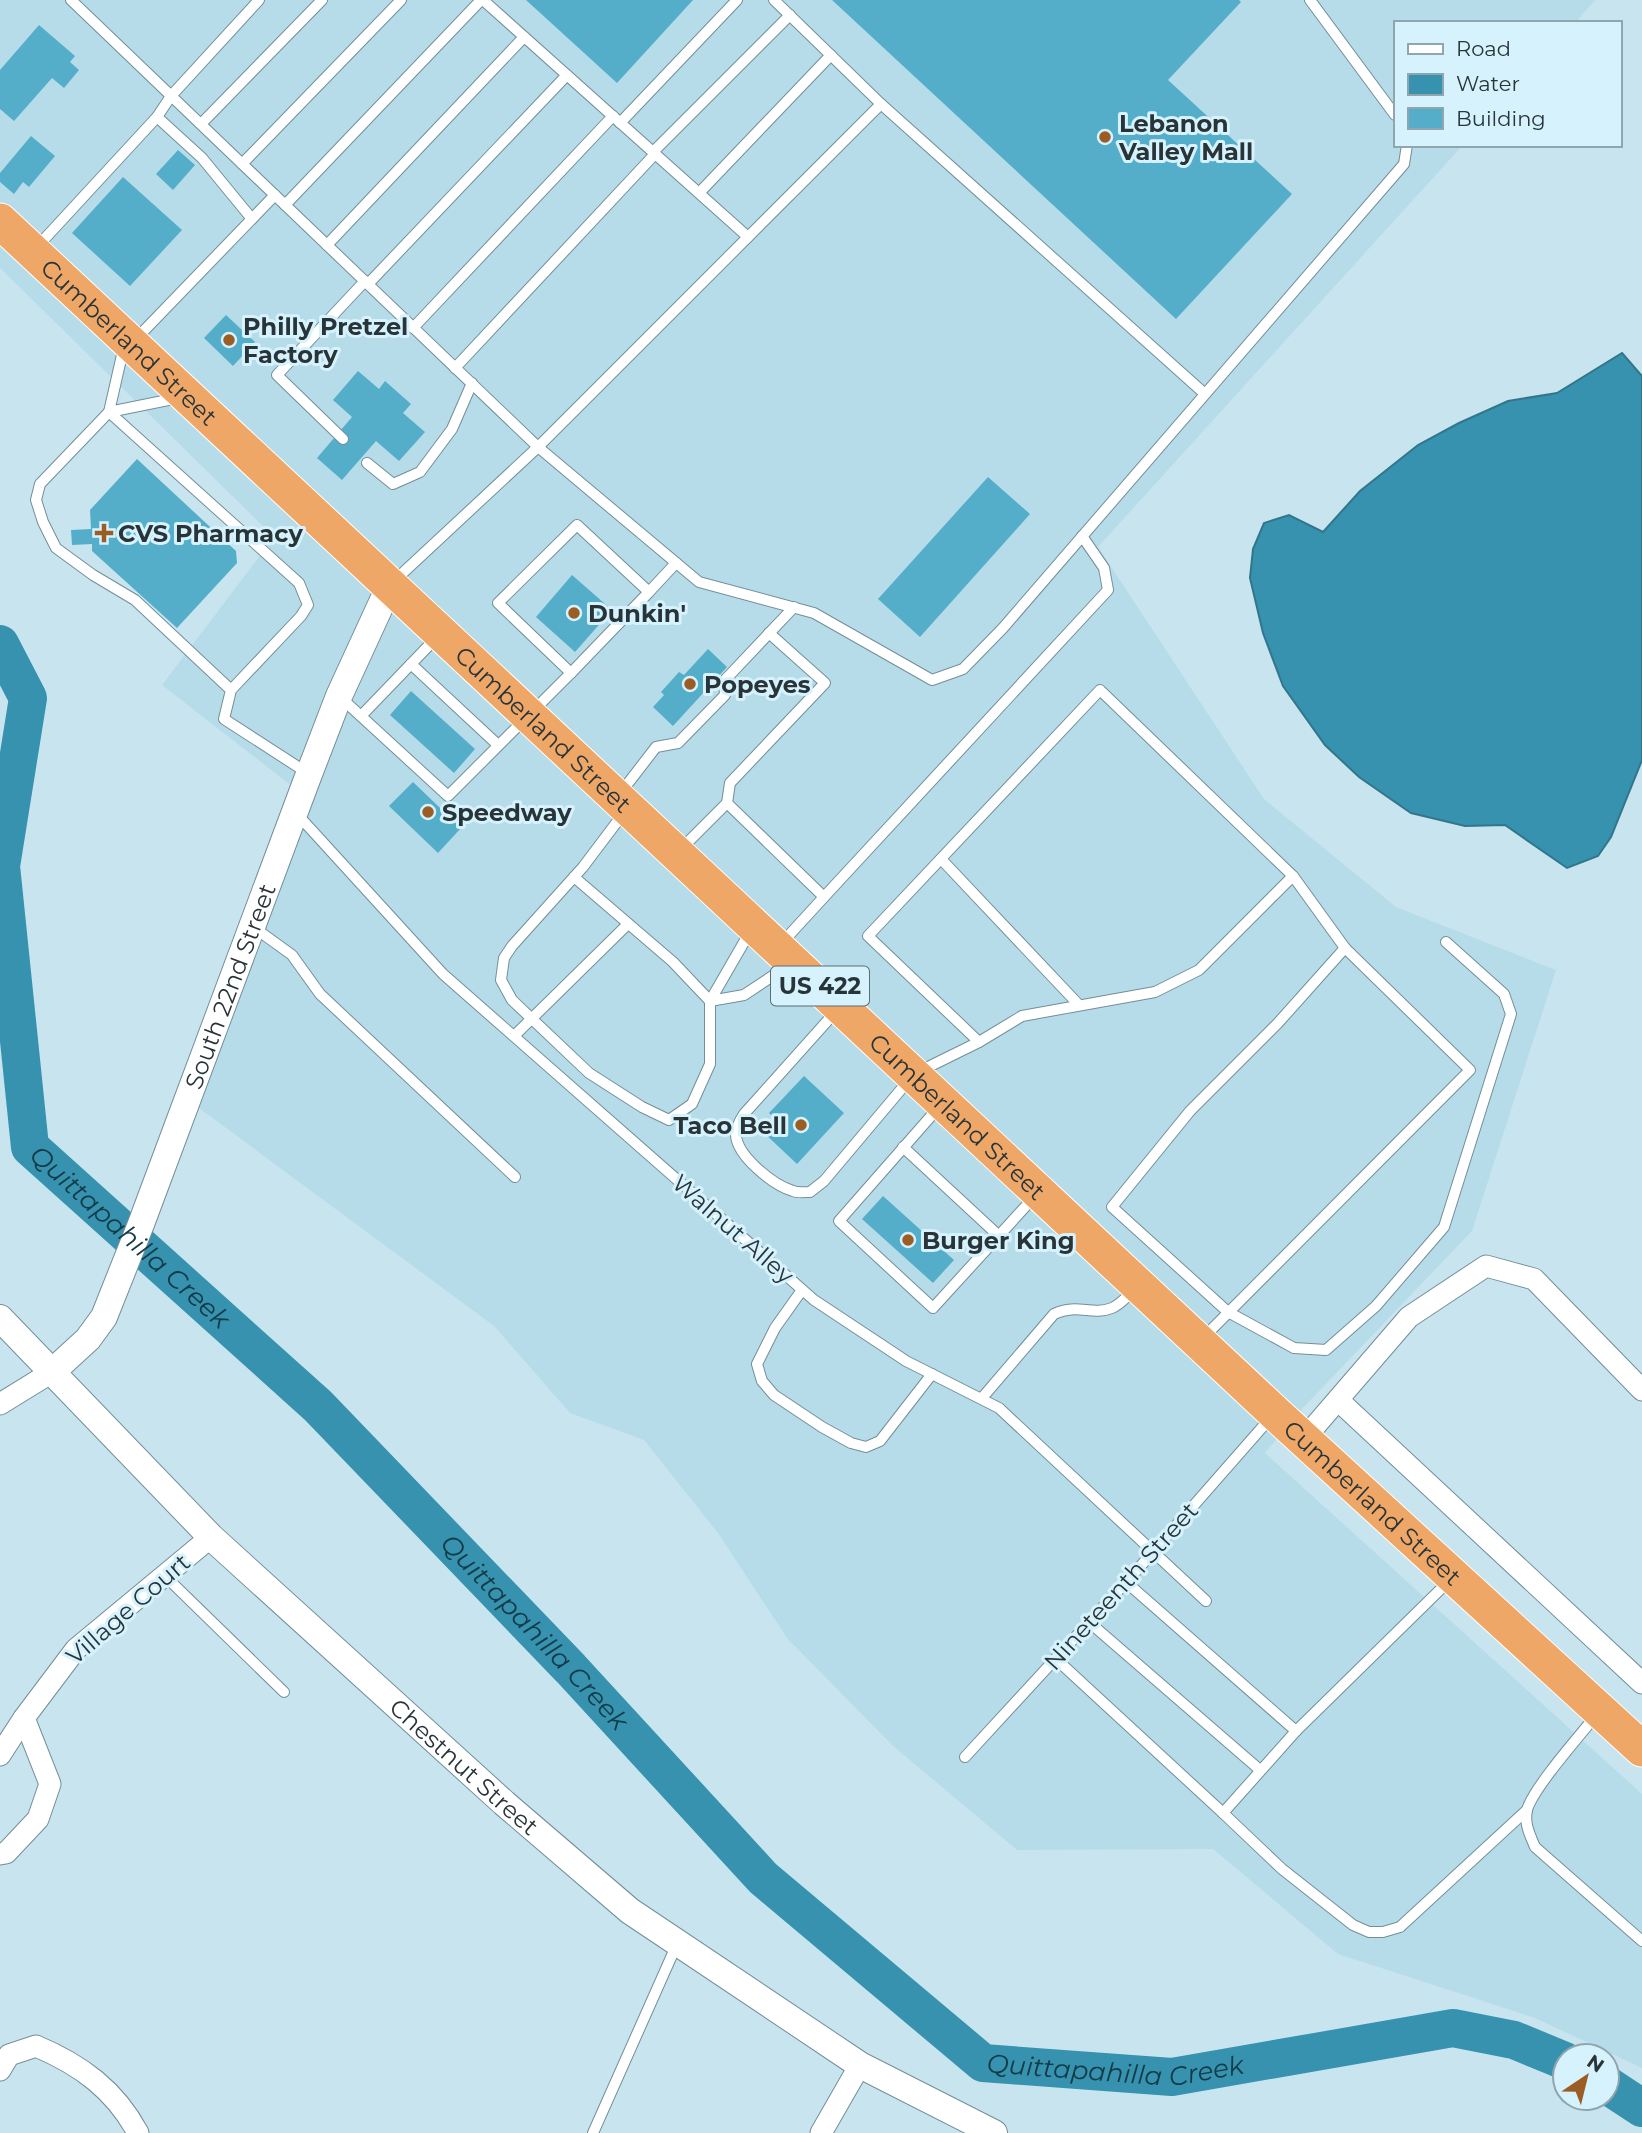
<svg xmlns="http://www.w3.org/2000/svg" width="1642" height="2133" font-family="Montserrat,sans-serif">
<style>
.built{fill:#b6dcea}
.water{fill:#3692ae;stroke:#32768b;stroke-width:2}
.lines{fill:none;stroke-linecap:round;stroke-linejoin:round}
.river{stroke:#3692ae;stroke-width:38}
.building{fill:#54aeca}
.service-casing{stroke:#738e98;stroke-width:12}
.minor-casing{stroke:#738e98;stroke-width:23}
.tertiary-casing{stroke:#738e98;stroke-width:28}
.trunk-casing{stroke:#fff;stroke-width:37}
.service{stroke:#fff;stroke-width:10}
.minor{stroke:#fff;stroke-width:21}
.tertiary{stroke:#fff;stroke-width:26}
.trunk{stroke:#efa768;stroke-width:35}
.poi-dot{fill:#9c5d24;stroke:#d5f2fd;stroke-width:2.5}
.labels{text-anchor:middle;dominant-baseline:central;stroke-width:6;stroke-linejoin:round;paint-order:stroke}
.shield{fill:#d5f2fd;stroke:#5c6d73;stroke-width:2}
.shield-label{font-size:23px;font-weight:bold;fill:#283438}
.poi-label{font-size:24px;font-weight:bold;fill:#283438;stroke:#d5f2fd;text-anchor:start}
.street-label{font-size:24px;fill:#283438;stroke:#d5f2fd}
.water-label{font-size:26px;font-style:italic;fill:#123b47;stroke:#d5f2fd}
</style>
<rect width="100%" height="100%" fill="#c8e5ef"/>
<!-- built -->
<polygon class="built" points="0,0 1595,0 1575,23 1395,23 1395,145 1463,145 1098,547 1264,799 1396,907 1556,970 1472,1231 1302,1409 1265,1453 1642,1794 1642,2068 1535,2018 1338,1954 1213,1849 1017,1850 892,1745 787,1638 718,1533 644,1440 570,1413 494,1326 199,1108 311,801 162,685 274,537 0,268"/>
<!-- water -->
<polygon class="water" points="1622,353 1642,376 1642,760 1611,837 1598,856 1567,868 1505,825 1465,826 1411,813 1359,777 1325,745 1283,686 1263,633 1250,578 1253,549 1264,523 1289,515 1323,532 1360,491 1418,445 1459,423 1508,401 1557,393"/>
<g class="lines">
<!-- river -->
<g class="river">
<path id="s1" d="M0,644L28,698L1,866L30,1147L318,1406L571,1669L763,1878L983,2063L1172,2077L1453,2028L1514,2040L1565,2061"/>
<polyline points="1607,2085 1642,2108"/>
</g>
</g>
<!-- building -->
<g class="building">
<polygon points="526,0 693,0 617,83"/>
<polygon points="832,0 1239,0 1241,2 1168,80 1292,194 1176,319"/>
<polygon points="39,25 75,56 70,62 79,70 64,88 52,78 14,121 0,109 0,70"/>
<polygon points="31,136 55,156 29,187 23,182 14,194 0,182 0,173"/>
<polygon points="178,150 195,165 173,190 156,174"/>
<polygon points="123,177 182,230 130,286 72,233"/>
<polygon points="226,315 255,342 233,366 204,338"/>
<polygon points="358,371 379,389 385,381 411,404 403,413 425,432 399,461 376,441 342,480 317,458 352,417 333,400"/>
<polygon points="137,459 236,551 237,563 177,628 92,551 92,544 72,545 71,530 91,529 90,510"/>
<polygon points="988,477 1030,514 920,637 878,599"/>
<polygon points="572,575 612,610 575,652 536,617"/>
<polygon points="708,649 727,667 673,726 653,707 664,695 661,692 679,672 684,675"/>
<polygon points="411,691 475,749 454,773 390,715"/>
<polygon points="413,782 461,828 438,853 389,806"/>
<polygon points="804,1076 844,1113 797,1164 763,1132 775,1119 769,1113"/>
<polygon points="883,1196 954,1260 933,1283 862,1219"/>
</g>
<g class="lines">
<defs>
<g id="service">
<polyline points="71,0 538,447 699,582 814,613 932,680 963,669 1003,628 1404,164 1407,145"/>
<polyline points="483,0 748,237"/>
<polyline points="774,0 881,104 1205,394"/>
<polyline points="1310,0 1395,115"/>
<polyline points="157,117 202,158 252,219"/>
<polyline points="620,123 737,0"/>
<polyline points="201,124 322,0"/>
<polyline points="653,152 790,15"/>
<polyline points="242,164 401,0"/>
<polyline points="699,193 831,55"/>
<polyline points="285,205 481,0"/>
<polyline points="327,245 524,37"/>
<polyline points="37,247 157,117 171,96 259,0"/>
<polyline points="368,284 567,75"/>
<polyline points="413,328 613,116"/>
<polyline points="135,340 275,195"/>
<polyline points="124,346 109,412 178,398"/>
<polyline points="455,368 655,154"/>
<polyline points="343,439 277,375 365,281"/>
<polyline points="367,463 393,484 420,472 452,429 472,383"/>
<polyline points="393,582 538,447 881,104"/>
<polyline points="411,664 498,745"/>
<polyline points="571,673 649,592"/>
<polyline points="231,690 301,616 308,605 299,583 109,412 40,484 36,500 43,522 56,548 93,575 135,600 231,690 224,719 309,774"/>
<polyline points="339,696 448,796 571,673 498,603 577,525 649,592 676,563"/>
<polyline points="361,716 437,637"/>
<polyline points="619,795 656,747 678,743 725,695 724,681 794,607"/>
<polyline points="727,803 730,783 825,683 769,633"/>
<polyline points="626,810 583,867 512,946 504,958 501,980 512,1000 589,1073 642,1107 669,1120 692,1104 710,1064 710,1001 751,930"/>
<polyline points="297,814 443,974 814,1300 906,1361 999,1408 1206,1601"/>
<polyline points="679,851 727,803 824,897 780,945"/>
<polyline points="941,859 1079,1005"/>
<polyline points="574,877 673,962 710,1001"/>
<polyline points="824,897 1108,590 1104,568 1082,536"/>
<polyline points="252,926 292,955 320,994 515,1177"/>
<polyline points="1345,948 1278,1023 1190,1111 1112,1207 1228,1312 1294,1348 1326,1350 1376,1306 1444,1227 1511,1014 1504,994 1446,942"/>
<polyline points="710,1001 744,995 789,965"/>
<path d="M838,1009L744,1114C740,1120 736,1127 736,1135C737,1156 773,1185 793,1191C798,1193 804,1192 810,1192L824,1181L914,1074L979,1042L868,936L1100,690L1293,876L1345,948L1470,1070L1201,1340"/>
<polyline points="514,1036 628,924"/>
<polyline points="979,1042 1022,1016 1155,992 1199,970 1293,876"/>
<polyline points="939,1107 839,1221 933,1308 1036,1195"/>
<polyline points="903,1147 999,1236"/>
<polyline points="802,1290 775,1328 757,1364 762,1381 774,1395 822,1427 851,1443 866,1447 880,1441 932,1374"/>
<path d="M982,1398L1054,1314C1078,1303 1091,1316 1112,1308C1120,1305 1128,1295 1135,1290"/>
<polyline points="165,1576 284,1692"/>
<polyline points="1126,1582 1296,1731"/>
<polyline points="1089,1622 1260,1770"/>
<polyline points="1056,1659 1223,1813 1296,1731 1450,1580"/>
<path d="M1598,1713C1582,1733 1533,1788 1527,1810C1524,1824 1530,1835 1535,1847L1642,1941"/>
<polyline points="965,1757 1138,1569 1273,1415"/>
<polyline points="1223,1813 1282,1869 1353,1925 1369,1932 1383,1932 1400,1927 1527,1810"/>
<polyline points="593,2133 677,1944"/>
</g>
<g id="minor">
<polyline points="1338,1400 1642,1683"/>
<polyline points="0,1404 52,1372"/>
<polyline points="1303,1440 1409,1317 1486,1266 1534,1279 1642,1390"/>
<polyline points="0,1755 24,1718 76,1649 211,1537"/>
<polyline points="0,1854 6,1853 38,1819 50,1784 24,1718"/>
<path d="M0,2070L9,2055L36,2046C81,2065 115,2090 138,2133"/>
<polyline points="821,2133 860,2065"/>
</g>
<g id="tertiary">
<path id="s2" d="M0,1318L211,1537L504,1803L630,1911L860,2065L994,2133"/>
<path id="s3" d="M52,1372L88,1339L104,1317L141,1224L306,782L339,696L390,585"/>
</g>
<g id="trunk">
<path id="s4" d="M0,221L1275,1413L1642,1749"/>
</g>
</defs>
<!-- service casing -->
<use href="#service" class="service-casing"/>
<!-- minor casing -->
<use href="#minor" class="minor-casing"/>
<!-- tertiary casing -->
<use href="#tertiary" class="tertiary-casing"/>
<!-- trunk casing -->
<use href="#trunk" class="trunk-casing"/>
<!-- service -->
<use href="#service" class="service"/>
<!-- minor -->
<use href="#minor" class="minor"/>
<!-- tertiary -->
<use href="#tertiary" class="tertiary"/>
<!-- trunk -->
<use href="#trunk" class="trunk"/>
</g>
<!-- markers -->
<g class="poi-dot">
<circle cx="1105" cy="137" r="7"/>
<circle cx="229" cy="340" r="7"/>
<path d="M100.5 522.5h7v7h7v7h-7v7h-7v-7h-7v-7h7z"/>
<circle cx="574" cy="613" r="7"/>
<circle cx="690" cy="684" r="7"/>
<circle cx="428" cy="812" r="7"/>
<circle cx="801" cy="1125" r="7"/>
<circle cx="908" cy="1240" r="7"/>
</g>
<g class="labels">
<!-- shield labels -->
<rect class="shield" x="771" y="966.5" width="98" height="39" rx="5"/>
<g class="shield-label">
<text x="820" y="986">US 422</text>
</g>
<!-- poi labels -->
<g class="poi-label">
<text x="1119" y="123">Lebanon<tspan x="1119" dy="28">Valley Mall</tspan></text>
<text x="243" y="326">Philly Pretzel<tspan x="243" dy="28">Factory</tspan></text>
<text x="118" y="533">CVS Pharmacy</text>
<text x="588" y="613">Dunkin'</text>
<text x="704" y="684">Popeyes</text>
<text x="442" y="812">Speedway</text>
<text x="787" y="1125" text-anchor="end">Taco Bell</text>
<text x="922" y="1240">Burger King</text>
</g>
<!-- street labels -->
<g class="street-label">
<text stroke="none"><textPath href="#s4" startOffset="177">Cumberland Street</textPath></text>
<text stroke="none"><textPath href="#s4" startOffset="744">Cumberland Street</textPath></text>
<text stroke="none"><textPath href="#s3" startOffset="430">South 22nd Street</textPath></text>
<text stroke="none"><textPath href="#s4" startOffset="1311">Cumberland Street</textPath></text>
<text transform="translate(733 1229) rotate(41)">Walnut Alley</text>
<text stroke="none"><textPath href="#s4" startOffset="1878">Cumberland Street</textPath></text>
<text transform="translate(1121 1586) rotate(-48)">Nineteenth Street</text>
<text transform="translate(128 1609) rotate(-41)">Village Court</text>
<text stroke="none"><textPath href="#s2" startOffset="646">Chestnut Street</textPath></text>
</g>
<!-- water labels -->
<g class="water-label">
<text stroke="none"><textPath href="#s1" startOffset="648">Quittapahilla Creek</textPath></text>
<text stroke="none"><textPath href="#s1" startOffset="1214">Quittapahilla Creek</textPath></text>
<text stroke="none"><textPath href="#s1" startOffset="1970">Quittapahilla Creek</textPath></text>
</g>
</g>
<!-- legend -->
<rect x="1394" y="21" width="228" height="126" fill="#d5f2fd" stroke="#90a6ae" stroke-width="2"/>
<rect x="1408" y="44" width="35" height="10" fill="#ffffff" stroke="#90a6ae" stroke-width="2"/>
<text x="1456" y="56" font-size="21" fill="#283438">Road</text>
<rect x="1408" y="74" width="35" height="21" fill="#3692ae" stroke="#90a6ae" stroke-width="2"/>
<text x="1456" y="91" font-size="21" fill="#283438">Water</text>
<rect x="1408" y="108" width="35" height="21" fill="#54aeca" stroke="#90a6ae" stroke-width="2"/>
<text x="1456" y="126" font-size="21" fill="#283438">Building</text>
<!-- north arrow -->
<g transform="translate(1586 2077) rotate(35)"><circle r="33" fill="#d5f2fd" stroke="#90a6ae" stroke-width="2"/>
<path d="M0-5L12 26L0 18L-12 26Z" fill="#9c5d24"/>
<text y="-10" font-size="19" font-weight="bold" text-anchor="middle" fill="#283438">N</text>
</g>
</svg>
